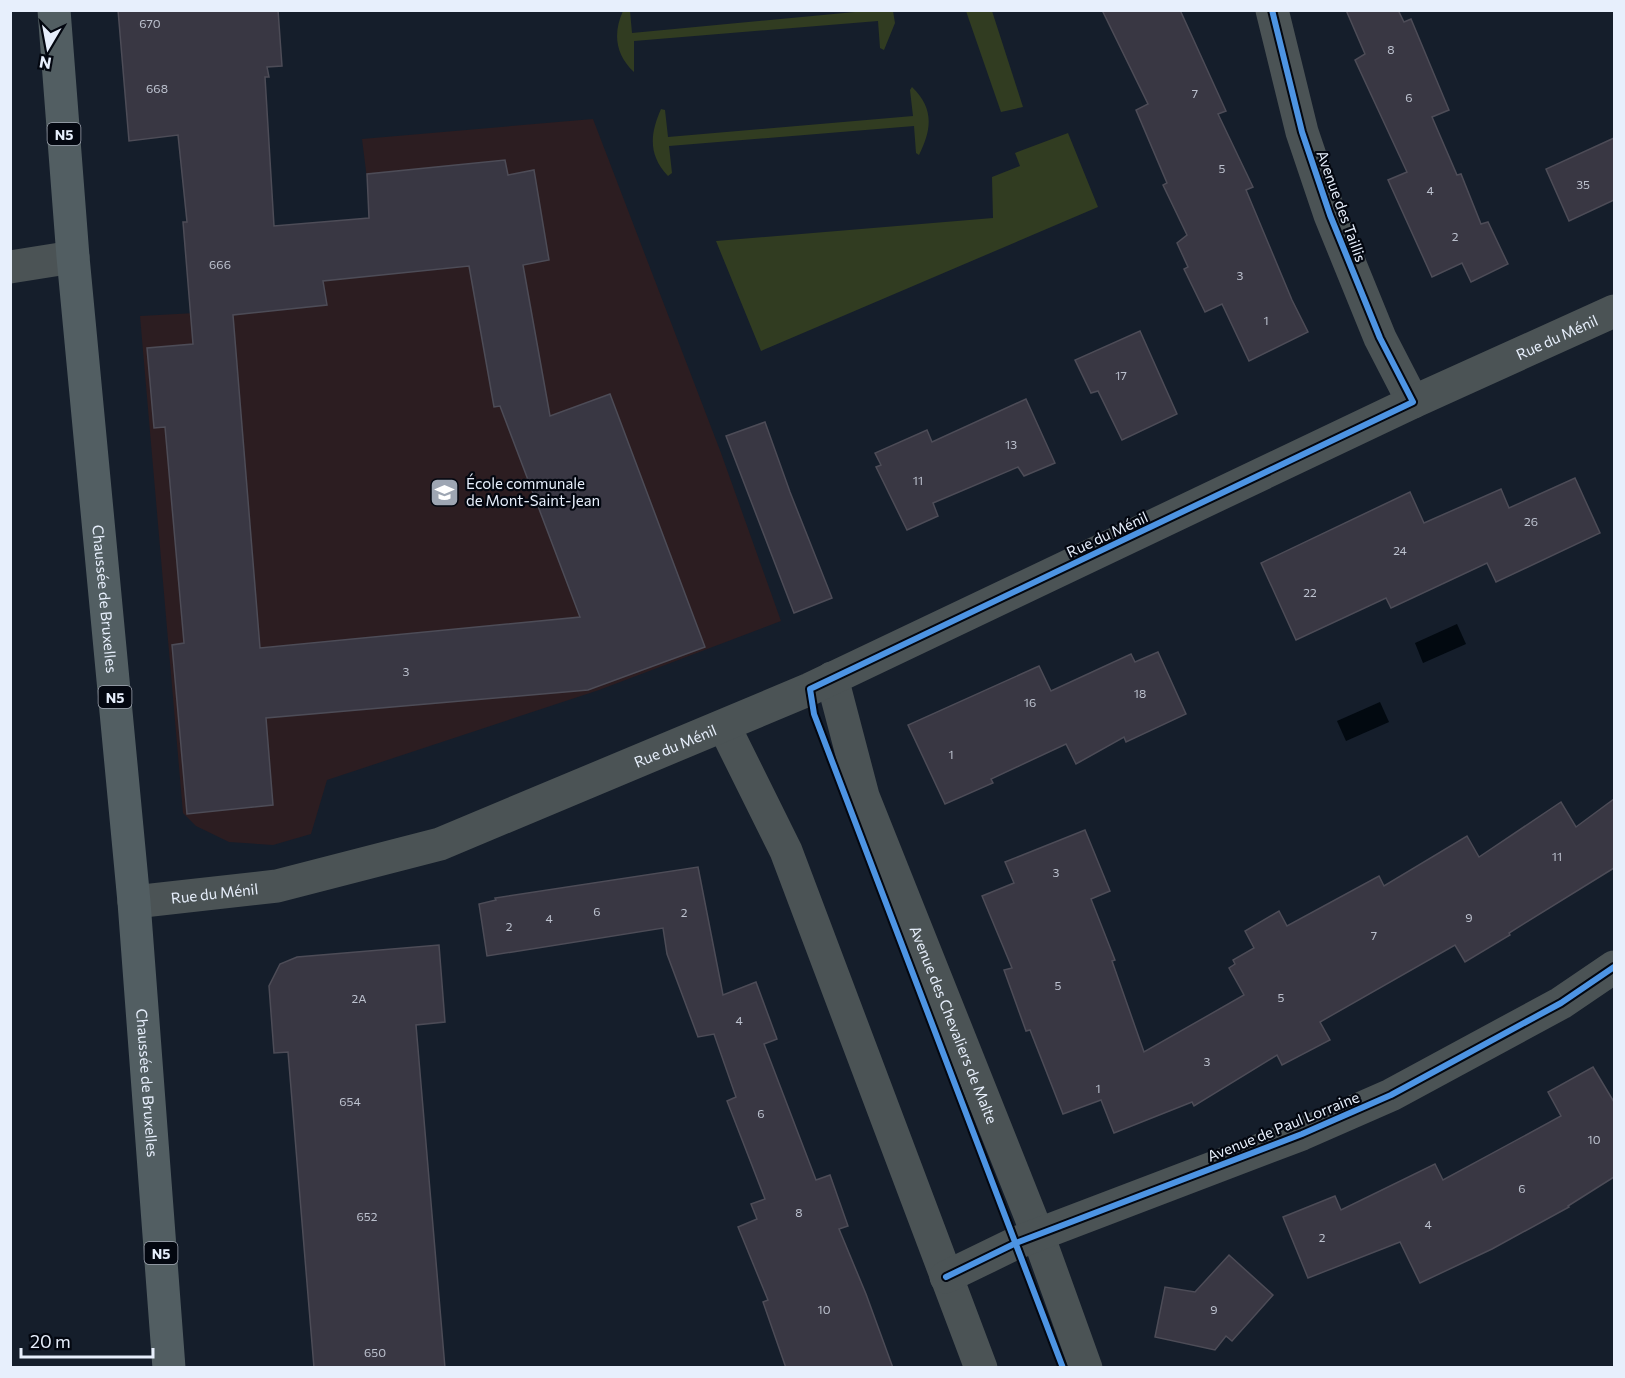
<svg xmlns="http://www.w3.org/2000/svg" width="1625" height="1378" font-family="Commissioner,sans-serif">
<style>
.commercial{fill:#2c1d21}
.green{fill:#313c21}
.water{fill:#020910}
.building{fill:#393743;stroke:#4d4c57;stroke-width:1.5;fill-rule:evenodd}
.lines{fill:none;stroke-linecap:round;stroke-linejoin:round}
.minor{stroke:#4b5355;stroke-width:33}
.major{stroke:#525e62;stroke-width:33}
.cycleway-casing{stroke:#030710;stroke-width:10}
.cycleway{stroke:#4d94e3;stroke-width:6}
.labels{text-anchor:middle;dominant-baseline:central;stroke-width:4.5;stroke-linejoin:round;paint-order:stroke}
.number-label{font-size:12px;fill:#bcc1ce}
.shield{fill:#030710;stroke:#a3a9b5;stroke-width:1.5}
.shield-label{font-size:14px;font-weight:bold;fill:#e7effc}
.street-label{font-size:15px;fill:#e7effc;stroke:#030710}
.poi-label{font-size:15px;fill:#e7effc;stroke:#030710;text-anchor:start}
</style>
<rect width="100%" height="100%" fill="#151e2b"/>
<!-- commercial -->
<polygon class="commercial" points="593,119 721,453 781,621 599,690 327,780 311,834 273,845 229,842 196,826 183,813 140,316 251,310 372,219 362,139"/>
<!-- green -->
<g class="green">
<path d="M623,11H630L632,33L876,10L893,11L895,23L884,50L880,48L878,21L634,41V72C615,54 613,33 623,11Z"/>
<polygon points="966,11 992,11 1023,107 1001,112"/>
<path d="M912,87C934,108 932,129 919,155L916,153L914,126L669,146L672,173L668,176C648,155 650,134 661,109L665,110L668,137L913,116L910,90Z"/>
<polygon points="1068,133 1098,207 761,351 716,241 993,218 992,177 1020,166 1015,153"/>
</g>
<!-- water -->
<g class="water">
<polygon points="1457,624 1466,644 1423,663 1415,643"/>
<polygon points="1380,702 1389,722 1346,741 1337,721"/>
</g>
<!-- building -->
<g class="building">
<path d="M118,10H278L282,66L267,67L269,77H265L274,226L369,218L367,174L505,160L508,175L534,170L549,260L523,265L550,416L610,394L705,647L588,690L266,718L273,805L187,814L172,645L184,643L165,427L154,428L147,348L193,344L183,222H187L178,135L129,141ZM469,266L494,407L500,406L580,617L260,648L233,315L327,305L323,281Z"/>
<polygon points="1102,10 1180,10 1226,111 1218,114 1253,187 1246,190 1292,300 1308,332 1249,361 1222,304 1205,312 1184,269 1188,267 1177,243 1187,235 1163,185 1167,183 1136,110 1148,104"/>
<polygon points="1346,10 1398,10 1404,22 1411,19 1449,110 1432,117 1457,175 1461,174 1481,224 1488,222 1508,264 1471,282 1462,263 1432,277 1388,180 1407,172 1355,60 1365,54"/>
<polygon points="1614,138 1614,200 1569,221 1546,169"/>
<polygon points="1140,331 1177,414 1122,440 1098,391 1091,393 1075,360"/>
<polygon points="1026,399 1055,463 1024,476 1018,467 933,503 938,516 907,530 876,467 881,465 875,453 927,430 932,442"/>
<polygon points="765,422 790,492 832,598 794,613 726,436"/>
<polygon points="1575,478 1600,533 1496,582 1487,563 1391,608 1386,598 1296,640 1261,563 1410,492 1424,523 1501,489 1509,508"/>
<polygon points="1158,652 1186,714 1126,742 1124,737 1076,764 1066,744 991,779 993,783 945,804 908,725 1039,666 1051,691 1131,654 1135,662"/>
<polygon points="1614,799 1614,868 1509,933 1510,935 1465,962 1455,945 1320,1022 1330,1040 1282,1065 1277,1055 1194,1106 1192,1102 1114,1133 1101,1100 1063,1114 1030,1030 1026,1031 1004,970 1012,968 982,896 1014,883 1005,862 1085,830 1110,891 1091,899 1115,960 1112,961 1144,1052 1244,995 1229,968 1235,964 1233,960 1254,948 1245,931 1279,911 1287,926 1379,876 1384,886 1467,836 1479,857 1561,802 1576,827"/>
<polygon points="698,867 723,995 756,982 777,1039 764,1044 816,1180 830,1175 848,1226 839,1229 866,1294 893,1368 786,1368 763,1302 768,1300 738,1227 757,1219 751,1204 765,1199 727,1101 736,1097 714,1034 698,1037 667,954 663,928 487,956 479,904 496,900 495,898"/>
<polygon points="439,945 445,1022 416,1025 445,1368 314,1368 288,1052 274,1053 269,986 280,964 297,957"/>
<polygon points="1593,1067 1614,1102 1614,1177 1568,1206 1569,1207 1492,1249 1420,1283 1400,1242 1308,1278 1283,1217 1335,1196 1341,1210 1435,1164 1443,1180 1561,1116 1548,1092"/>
<polygon points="1229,1255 1273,1295 1232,1341 1226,1336 1215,1350 1155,1337 1165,1287 1195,1292"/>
</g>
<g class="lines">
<!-- minor -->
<g class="minor">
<polyline points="1272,10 1302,132 1330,215 1380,338 1413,402"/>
<polyline points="10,267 73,257"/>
<path id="s1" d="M832,678L863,796L1038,1235L1086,1368"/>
<polyline points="724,726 786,851 981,1368"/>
<path id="s2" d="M134,902L277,886L440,844L810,689L1413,402L1614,311"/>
<polyline points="946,1277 1016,1243 1302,1134 1391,1095 1561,1003 1614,967"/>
</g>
<!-- major -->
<path class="major" id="s3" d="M54,10L73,257L134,902L169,1368"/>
<defs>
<g id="cycleway">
<polyline points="946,1277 1016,1243 1302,1134 1391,1095 1561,1003 1614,967"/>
<polyline points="1063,1368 814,714 810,689 1413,402 1380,338 1330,215 1302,132 1272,10"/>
</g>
</defs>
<!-- cycleway casing -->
<use href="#cycleway" class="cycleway-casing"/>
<!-- cycleway -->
<use href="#cycleway" class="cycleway"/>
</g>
<!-- icons -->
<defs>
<symbol id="school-square" viewBox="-11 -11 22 22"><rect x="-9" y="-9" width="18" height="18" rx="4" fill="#9ea6b3" stroke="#030710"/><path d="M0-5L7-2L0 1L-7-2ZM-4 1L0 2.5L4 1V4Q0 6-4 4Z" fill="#fff"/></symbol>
</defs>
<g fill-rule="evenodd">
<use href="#school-square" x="428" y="476" width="33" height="33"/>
</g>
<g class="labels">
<!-- number labels -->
<g class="number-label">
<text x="150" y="23">670</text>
<text x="1391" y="49">8</text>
<text x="157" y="88">668</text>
<text x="1195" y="93">7</text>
<text x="1409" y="97">6</text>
<text x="1222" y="168">5</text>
<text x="1583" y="184">35</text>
<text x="1430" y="190">4</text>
<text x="1455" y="236">2</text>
<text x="220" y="264">666</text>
<text x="1240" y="275">3</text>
<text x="1266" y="320">1</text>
<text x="1121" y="375">17</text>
<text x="1011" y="444">13</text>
<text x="918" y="480">11</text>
<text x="1531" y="521">26</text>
<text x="1400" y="550">24</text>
<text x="1310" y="592">22</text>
<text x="406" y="671">3</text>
<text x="1140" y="693">18</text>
<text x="1030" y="702">16</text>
<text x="951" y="754">1</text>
<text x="1557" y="856">11</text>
<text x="1056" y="872">3</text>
<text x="597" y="911">6</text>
<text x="684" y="912">2</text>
<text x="1469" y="917">9</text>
<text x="549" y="918">4</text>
<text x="509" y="926">2</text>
<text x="1374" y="935">7</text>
<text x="1058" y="985">5</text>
<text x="1281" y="997">5</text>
<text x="359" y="998">2A</text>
<text x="739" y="1020">4</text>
<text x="1207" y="1061">3</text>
<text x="1098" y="1088">1</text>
<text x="350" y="1101">654</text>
<text x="761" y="1113">6</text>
<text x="1594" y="1139">10</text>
<text x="1522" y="1188">6</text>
<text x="799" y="1212">8</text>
<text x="367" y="1216">652</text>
<text x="1428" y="1224">4</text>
<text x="1322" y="1237">2</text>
<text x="824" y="1309">10</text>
<text x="1214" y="1309">9</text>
<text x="375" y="1352">650</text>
</g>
<!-- shield labels -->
<g class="shield">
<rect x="47.5" y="123" width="33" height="22" rx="4.5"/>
<rect x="98.5" y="686" width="33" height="22" rx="4.5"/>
<rect x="144.5" y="1242" width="33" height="22" rx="4.5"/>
</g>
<g class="shield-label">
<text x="64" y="134">N5</text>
<text x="115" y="697">N5</text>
<text x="161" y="1253">N5</text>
</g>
<!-- street labels -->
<g class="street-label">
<text transform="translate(1342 206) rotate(70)">Avenue des Taillis</text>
<text stroke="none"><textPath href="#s2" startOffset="1539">Rue du Ménil</textPath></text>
<text transform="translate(1107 534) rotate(-25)">Rue du Ménil</text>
<text stroke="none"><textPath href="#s3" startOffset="591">Chaussée de Bruxelles</textPath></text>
<text stroke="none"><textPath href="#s2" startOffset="567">Rue du Ménil</textPath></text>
<text stroke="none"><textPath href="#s2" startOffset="81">Rue du Ménil</textPath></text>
<text stroke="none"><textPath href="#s1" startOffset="368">Avenue des Chevaliers de Malte</textPath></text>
<text stroke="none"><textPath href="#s3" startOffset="1077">Chaussée de Bruxelles</textPath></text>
<text transform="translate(1283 1126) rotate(-22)">Avenue de Paul Lorraine</text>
</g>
<!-- poi labels -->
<g class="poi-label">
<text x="466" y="483">École communale<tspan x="466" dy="17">de Mont-Saint-Jean</tspan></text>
</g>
</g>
<!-- border -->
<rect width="1625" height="1378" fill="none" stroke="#e7effc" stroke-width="24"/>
<!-- north arrow -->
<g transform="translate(48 48) rotate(190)" stroke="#030710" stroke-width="4.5" paint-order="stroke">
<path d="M0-4.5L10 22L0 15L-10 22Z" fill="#e7effc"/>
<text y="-9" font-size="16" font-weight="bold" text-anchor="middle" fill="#e7effc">N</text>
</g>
<!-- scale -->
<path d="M21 1348v9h132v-9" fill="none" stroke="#e7effc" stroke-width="3"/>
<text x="30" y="1348" font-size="18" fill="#e7effc" stroke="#030710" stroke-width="4.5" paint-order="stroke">20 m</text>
</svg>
